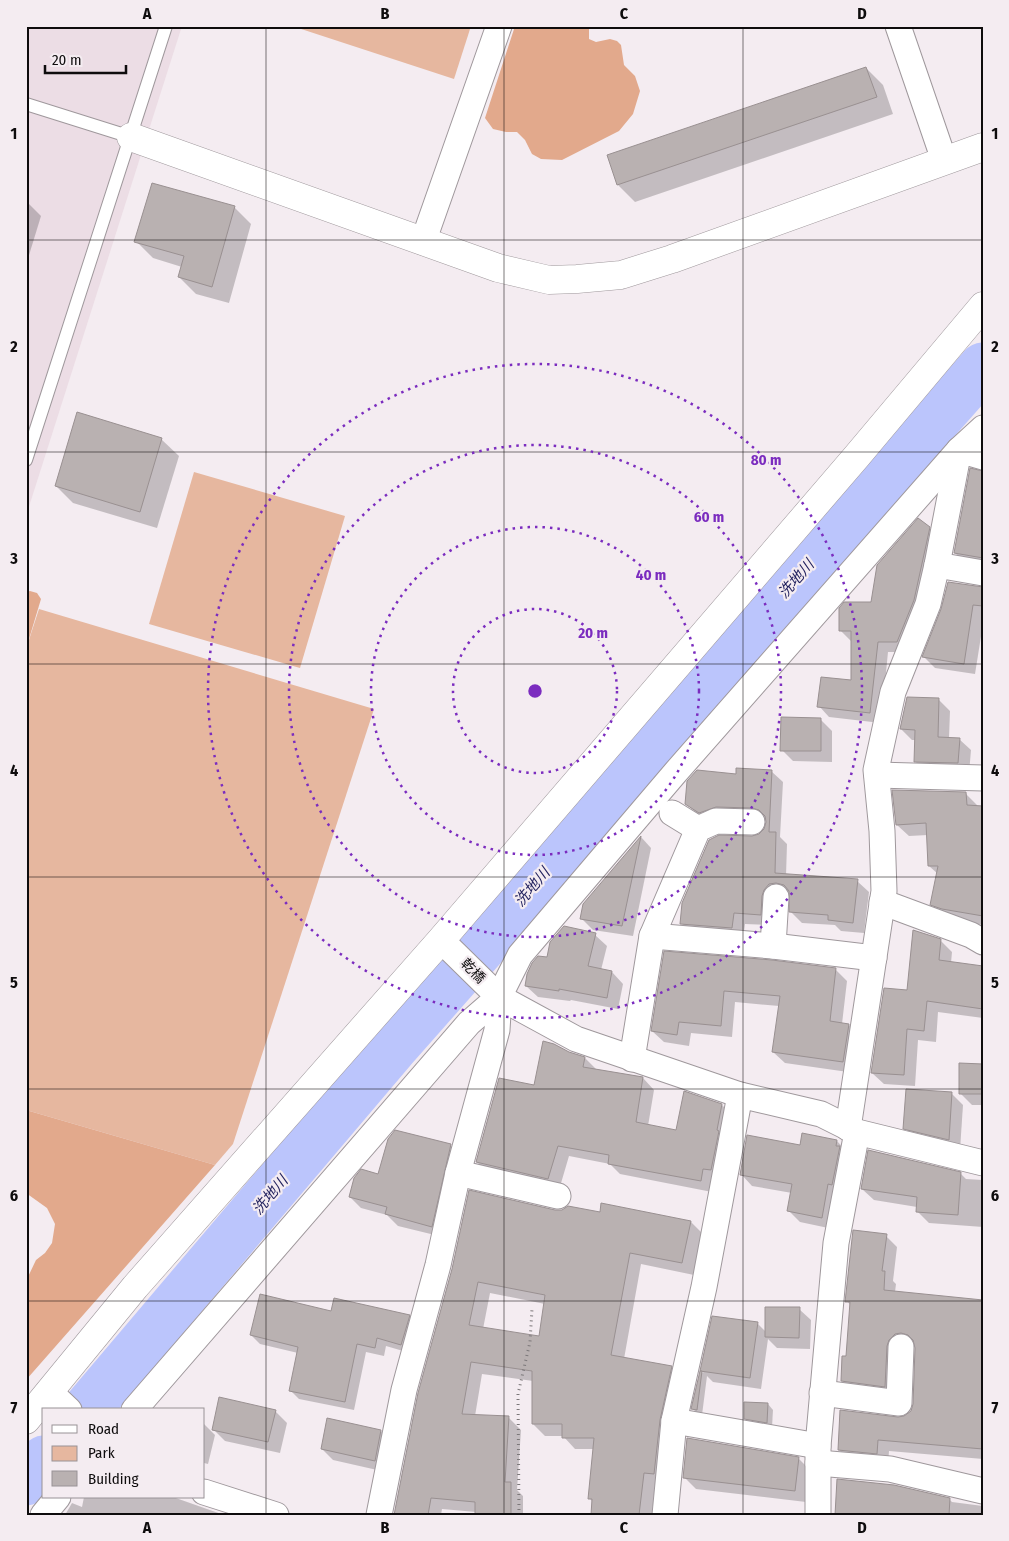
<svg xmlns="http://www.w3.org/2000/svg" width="1009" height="1541" font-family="'Fira Sans Condensed','Noto Sans JP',sans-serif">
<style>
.built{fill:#ecdde5}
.green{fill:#e6b79f}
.forest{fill:#e2a98c}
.shadow{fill:#0003;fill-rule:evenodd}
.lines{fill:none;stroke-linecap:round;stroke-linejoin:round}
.river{stroke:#bbc5fc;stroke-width:49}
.building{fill:#b9b1b1;stroke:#999091;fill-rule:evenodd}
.service-casing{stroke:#9f989c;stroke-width:14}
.minor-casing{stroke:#9f989c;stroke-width:27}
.tertiary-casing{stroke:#9f989c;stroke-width:29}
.path{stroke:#7c787a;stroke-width:3;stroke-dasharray:1 4;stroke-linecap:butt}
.service{stroke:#fff;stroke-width:12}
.minor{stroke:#fff;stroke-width:25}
.tertiary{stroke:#fff;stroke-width:28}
.grid{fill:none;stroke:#0e0c0d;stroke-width:1;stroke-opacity:0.55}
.ring{fill:none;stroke:#7b2cbf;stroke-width:2.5;stroke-dasharray:2.5 5}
.labels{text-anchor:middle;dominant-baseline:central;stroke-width:4.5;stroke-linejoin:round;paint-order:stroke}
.street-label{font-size:14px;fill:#0e0c0d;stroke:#f4ecf1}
.water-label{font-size:15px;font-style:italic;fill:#1f1f5d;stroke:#f4ecf1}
.centre{fill:#7b2cbf;stroke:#f4ecf1;stroke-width:2.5}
.ring-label{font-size:15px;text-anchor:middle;font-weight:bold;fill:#7b2cbf;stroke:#f4ecf1;stroke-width:4.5;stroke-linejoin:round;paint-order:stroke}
.neatline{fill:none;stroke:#0e0c0d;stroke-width:2}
.grid-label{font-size:16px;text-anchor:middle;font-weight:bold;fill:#0e0c0d}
</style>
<rect width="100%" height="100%" fill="#f4ecf1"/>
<!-- built -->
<polygon class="built" points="26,26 182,26 26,516"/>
<!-- green -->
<g class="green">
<polygon points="292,26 471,26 454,79"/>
<polygon points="194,472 345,516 300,668 149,624"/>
<polygon points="39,609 374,709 233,1144 215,1165 26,1110 26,649"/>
</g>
<!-- forest -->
<g class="forest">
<polygon points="515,26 589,26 589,39 596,42 610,39 617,41 621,45 624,65 635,76 640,91 633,114 619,131 562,160 541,159 532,154 525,140 517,132 506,132 493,129 485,118"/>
<polygon points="30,591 37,593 41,599 26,649 26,592"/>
<polygon points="26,1110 215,1165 26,1380 26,1281 36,1260 45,1253 52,1243 55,1224 47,1208 26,1193"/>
</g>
<!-- shadow -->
<g class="shadow">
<polygon points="866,68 883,85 893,114 635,202 618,185 608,156"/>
<polygon points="26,201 41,216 26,265"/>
<polygon points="234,207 251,224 229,303 196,294 179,277 182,267 153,258 136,241"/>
<polygon points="161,439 179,456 157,528 73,503 56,486"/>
<polygon points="983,472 983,567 966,564 955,553"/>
<polygon points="929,528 940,538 908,652 888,652 881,723 829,717 819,706 853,681 851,641 840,630 872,603"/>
<polygon points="983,588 983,624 975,674 935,668 924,657"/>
<polygon points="938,699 950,711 949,738 959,739 971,750 969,774 926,773 915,761 916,740 912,740 901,729"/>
<polygon points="820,719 832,731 832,762 793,761 782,750"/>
<polygon points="771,771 783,782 780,837 787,844 786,876 857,881 869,892 864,933 841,931 835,925 802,923 791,912 790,894 782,895 772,925 745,924 743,939 693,935 682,923 766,830 767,819 698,815 686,803 737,775"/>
<polygon points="965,793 977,805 981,887 983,887 983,925 954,920 943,916 931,904 938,874 929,866 928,835 909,836 897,825"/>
<polygon points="641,837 651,848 633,936 593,930 581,918"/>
<polygon points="595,935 607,946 601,970 612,972 623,984 618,1009 571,1000 570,1001 538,997 526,986 548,959"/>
<polygon points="940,940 952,952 951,963 983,967 983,1018 938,1012 936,1042 918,1040 915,1086 884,1084 872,1073 908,992"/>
<polygon points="771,962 835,969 847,981 842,1024 849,1025 860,1036 855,1073 785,1063 773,1052 779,1006 735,1002 732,1037 691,1033 689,1046 664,1042 652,1031"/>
<polygon points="569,1053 585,1058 597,1070 643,1078 654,1090 648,1126 677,1131 722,1105 733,1116 712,1192 620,1174 610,1164 569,1156 559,1190 488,1173 477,1162 535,1086"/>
<polygon points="983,1065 983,1105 972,1105 960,1093"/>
<polygon points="951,1093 963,1105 960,1150 916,1140 905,1128"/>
<polygon points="837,1141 848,1153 833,1229 800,1222 788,1210 792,1193 752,1186 741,1174 801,1146"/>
<polygon points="450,1145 462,1157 443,1237 398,1226 387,1215 361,1208 350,1197 378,1175"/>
<polygon points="961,1174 966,1179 983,1180 983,1227 929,1223 917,1211 917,1207 874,1200 862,1189"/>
<path d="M602,1204L691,1222L703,1234L694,1275L641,1264L624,1359L671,1367L683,1379L666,1486L655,1484L652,1515H592L593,1502L589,1498L594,1449H575L563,1436H545L533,1424V1381L482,1374L475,1416L509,1418L521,1430L517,1490L523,1496V1515H476V1512L442,1509L441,1515H395L453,1269L555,1211L601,1213ZM490,1293L545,1304L540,1337L483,1329Z"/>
<polygon points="886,1236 897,1247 893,1281 896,1284 895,1292 983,1302 983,1459 889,1451 888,1464 850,1461 839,1450 897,1419 906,1417 912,1411 915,1404 917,1347 914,1343 906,1345 896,1397 854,1392 842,1380 848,1357 851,1306 847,1301"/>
<polygon points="799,1309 811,1320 810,1349 777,1348 768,1339 761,1389 713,1382 707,1376 702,1415 698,1414 693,1409 701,1372 704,1373 701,1371 758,1324 766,1332"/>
<polygon points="332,1313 409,1316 418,1324 410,1353 386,1346 384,1356 366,1352 354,1410 299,1399 290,1390 298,1353 260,1344 251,1335"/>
<polygon points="768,1404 773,1410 772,1427 751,1424 745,1418"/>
<polygon points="275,1411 287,1423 280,1453 225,1441 213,1429"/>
<polygon points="204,1424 215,1435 208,1464 204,1463"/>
<polygon points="381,1431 392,1443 386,1472 333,1460 322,1449"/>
<polygon points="798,1458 810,1470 806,1502 696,1489 684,1477"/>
<polygon points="84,1497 173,1497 224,1515 65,1515 72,1503 82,1507"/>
<polygon points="949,1499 952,1502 983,1506 983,1515 836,1515"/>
</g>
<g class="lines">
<!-- river -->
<g class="river">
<polyline points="86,1410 394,1047 543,878 748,633 983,367"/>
<polyline points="26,1481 44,1460"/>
</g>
</g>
<!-- building -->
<g class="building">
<polygon points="866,67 877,97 617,185 607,155"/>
<polygon points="152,183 235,206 212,287 178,277 184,256 134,242"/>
<polygon points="77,412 162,438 140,512 55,486"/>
<polygon points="970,468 983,471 983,558 954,553"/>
<polygon points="918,518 930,527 914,600 897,642 878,642 870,713 817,707 821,677 851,680 851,631 839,631 839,608 844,602 871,602 877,565"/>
<polygon points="948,582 983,587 983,606 973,605 964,664 922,657 941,609"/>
<polygon points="907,697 939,698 938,737 960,738 958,763 914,762 915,730 900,729"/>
<polygon points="781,717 821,718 821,751 780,751"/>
<polygon points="736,768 772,770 769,832 776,832 775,873 858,879 853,923 828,920 828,915 789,912 789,891 784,885 776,883 769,884 764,890 762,896 761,915 734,913 732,928 680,924 682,903 709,840 719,835 752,836 759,834 764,829 766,822 765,816 759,810 752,808 716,807 699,813 685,804 687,781 697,770 736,774"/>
<polygon points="892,790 966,792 967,805 983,806 983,916 942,909 930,905 938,866 928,866 926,823 896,825"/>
<polygon points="641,836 622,926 580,919 583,904"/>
<polygon points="564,926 596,933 588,966 612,971 607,998 559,989 559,991 525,986 527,974 532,963 538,956 547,957 550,942"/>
<polygon points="913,930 941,939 939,960 983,966 983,1009 927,1001 924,1031 907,1029 904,1075 871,1073 884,988 907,990"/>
<polygon points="664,951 772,960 836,968 830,1021 849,1024 843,1062 772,1052 780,996 724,991 721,1026 679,1022 677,1035 651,1031"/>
<polygon points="543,1041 554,1044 569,1052 585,1057 583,1067 643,1077 636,1122 676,1130 684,1091 722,1104 717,1130 719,1131 711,1170 703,1169 701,1181 608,1164 609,1155 558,1146 548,1179 476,1162 499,1078 534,1085"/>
<polygon points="959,1063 983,1064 983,1094 959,1094"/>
<polygon points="906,1089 952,1092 949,1140 903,1129"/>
<polygon points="395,1130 451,1144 432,1227 385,1214 387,1207 349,1197 354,1178 361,1169 378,1174 388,1139"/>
<polygon points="802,1133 837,1140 836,1146 840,1146 832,1185 828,1184 822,1218 787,1211 792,1184 740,1175 747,1135 800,1145"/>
<polygon points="868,1150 961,1172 958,1215 916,1212 917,1197 861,1189"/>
<path d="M469,1190L555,1210H562L568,1206L600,1212L601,1203L691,1221L682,1263L630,1253L611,1355L672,1366L660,1420L654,1474L644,1473L639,1515H591L592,1499H588L594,1438H562V1424H532V1371L471,1362L462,1414L509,1416L505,1482H511V1515H475V1502L431,1498L428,1515H394L418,1393L452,1269ZM478,1282L545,1295L539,1336L469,1325Z"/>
<polygon points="853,1230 887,1234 882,1271 885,1271 884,1290 983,1300 983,1449 878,1440 877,1454 838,1450 840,1410 898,1417 904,1416 911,1411 913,1404 915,1348 913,1340 908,1335 901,1333 895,1334 889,1340 887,1346 885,1387 841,1381 842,1356 846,1356 850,1302 845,1302"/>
<polygon points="260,1294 331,1311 334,1298 410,1315 401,1345 377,1338 375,1348 357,1344 345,1402 289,1391 298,1347 250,1335"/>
<polygon points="765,1307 800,1307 799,1338 765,1337"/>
<polygon points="712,1316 758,1322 750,1378 700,1371"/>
<polygon points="700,1371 702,1371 697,1410 691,1409"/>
<polygon points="219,1397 276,1410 268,1442 212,1430"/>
<polygon points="744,1402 768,1403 767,1423 744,1419"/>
<polygon points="327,1418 381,1430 375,1461 321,1449"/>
<polygon points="687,1438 799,1457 795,1491 683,1478"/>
<polygon points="837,1479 894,1485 950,1498 949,1515 835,1515"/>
</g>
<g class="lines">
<defs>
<g id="service">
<polyline points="26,104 131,137"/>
<polyline points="26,460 166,26"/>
</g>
<g id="minor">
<polyline points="898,26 944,160"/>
<polyline points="423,242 499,26"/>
<polyline points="937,565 983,573"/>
<polyline points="877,775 983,778"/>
<polyline points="672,813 698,829"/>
<polyline points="882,902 971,935 983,942"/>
<polyline points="652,936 773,946 874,958"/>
<polyline points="441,940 499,997 576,1039 740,1095 821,1114 857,1132 983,1163"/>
<polyline points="773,946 776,897"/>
<polyline points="632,1059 652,936 698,829 716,821 752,822"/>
<polyline points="848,1128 884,891 882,831 876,770 893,692 928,604 937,565 959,450 983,457"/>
<polyline points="458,1173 558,1196"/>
<polyline points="50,1392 69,1410"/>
<polyline points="822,1393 899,1403 901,1347"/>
<polyline points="134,1410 469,1023 499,997 520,955 675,773 959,450 983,428"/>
<polyline points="674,1421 818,1446"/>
<polyline points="818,1463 890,1469 983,1491"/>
<polyline points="204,1492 276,1515"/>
<polyline points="43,1515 58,1497"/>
<polyline points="379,1515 404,1390 438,1265 458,1173 497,1030 499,997"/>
<polyline points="665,1515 674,1421 704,1287 740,1095"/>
<polyline points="818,1515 818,1446 836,1243 857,1132"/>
</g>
<g id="tertiary">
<polyline points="131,137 498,268 549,280 577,279 621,275 672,259 983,147"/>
<polyline points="26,1420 135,1287 441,940 857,456 983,306"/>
</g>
</defs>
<!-- service casing -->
<use href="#service" class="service-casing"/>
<!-- minor casing -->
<use href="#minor" class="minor-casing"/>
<!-- tertiary casing -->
<use href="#tertiary" class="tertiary-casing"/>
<!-- path -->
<polyline class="path" points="519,1515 518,1394 530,1342 532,1309"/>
<!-- service -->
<use href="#service" class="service"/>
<!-- minor -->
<use href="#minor" class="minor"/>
<!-- tertiary -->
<use href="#tertiary" class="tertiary"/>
</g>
<!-- grid -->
<path class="grid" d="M266,26V1515M504,26V1515M743,26V1515M26,240H983M26,452H983M26,664H983M26,877H983M26,1089H983M26,1301H983"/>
<!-- distance rings -->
<g class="ring">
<circle cx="535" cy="691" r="82"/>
<circle cx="535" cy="691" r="164"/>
<circle cx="535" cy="691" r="246"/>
<circle cx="535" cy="691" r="327"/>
</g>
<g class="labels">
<!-- street labels -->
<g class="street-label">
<text transform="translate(473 971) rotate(45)">乾橋</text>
</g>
<!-- water labels -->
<g class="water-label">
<text transform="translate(796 579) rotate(-49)">洗地川</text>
<text transform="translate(532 887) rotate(-50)">洗地川</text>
<text transform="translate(270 1195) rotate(-50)">洗地川</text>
</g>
</g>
<circle cx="535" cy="691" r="8" class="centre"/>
<g class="ring-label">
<text x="766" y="465">80 m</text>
<text x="709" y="522">60 m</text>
<text x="651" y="580">40 m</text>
<text x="593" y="638">20 m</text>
</g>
<!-- border -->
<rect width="1009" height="1541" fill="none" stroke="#f4ecf1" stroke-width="55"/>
<!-- legend -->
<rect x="42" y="1408" width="162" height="90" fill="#f4ecf1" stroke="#989296"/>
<rect x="52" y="1425" width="25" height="8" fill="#ffffff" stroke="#989296"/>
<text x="88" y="1434" font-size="15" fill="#0e0c0d">Road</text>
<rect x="52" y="1446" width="25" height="15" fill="#e6b79f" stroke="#989296"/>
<text x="88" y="1458" font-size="15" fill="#0e0c0d">Park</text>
<rect x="52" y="1471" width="25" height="15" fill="#b9b1b1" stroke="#989296"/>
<text x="88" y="1484" font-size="15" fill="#0e0c0d">Building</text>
<!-- scale -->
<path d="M45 65v8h81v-8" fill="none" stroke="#0e0c0d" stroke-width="2.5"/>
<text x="52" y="65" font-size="15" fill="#0e0c0d" stroke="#f4ecf1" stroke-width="4" paint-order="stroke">20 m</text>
<rect x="28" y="28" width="954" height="1486" class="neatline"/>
<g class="grid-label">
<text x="147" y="19">A</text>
<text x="385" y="19">B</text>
<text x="624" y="19">C</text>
<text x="862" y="19">D</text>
<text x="14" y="139">1</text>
<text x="995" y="139">1</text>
<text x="14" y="352">2</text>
<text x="995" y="352">2</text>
<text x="14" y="564">3</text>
<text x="995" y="564">3</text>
<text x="14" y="776">4</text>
<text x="995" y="776">4</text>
<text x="14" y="988">5</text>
<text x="995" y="988">5</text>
<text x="14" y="1201">6</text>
<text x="995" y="1201">6</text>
<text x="14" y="1413">7</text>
<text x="995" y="1413">7</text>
<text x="147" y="1533">A</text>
<text x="385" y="1533">B</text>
<text x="624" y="1533">C</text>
<text x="862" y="1533">D</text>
</g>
</svg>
